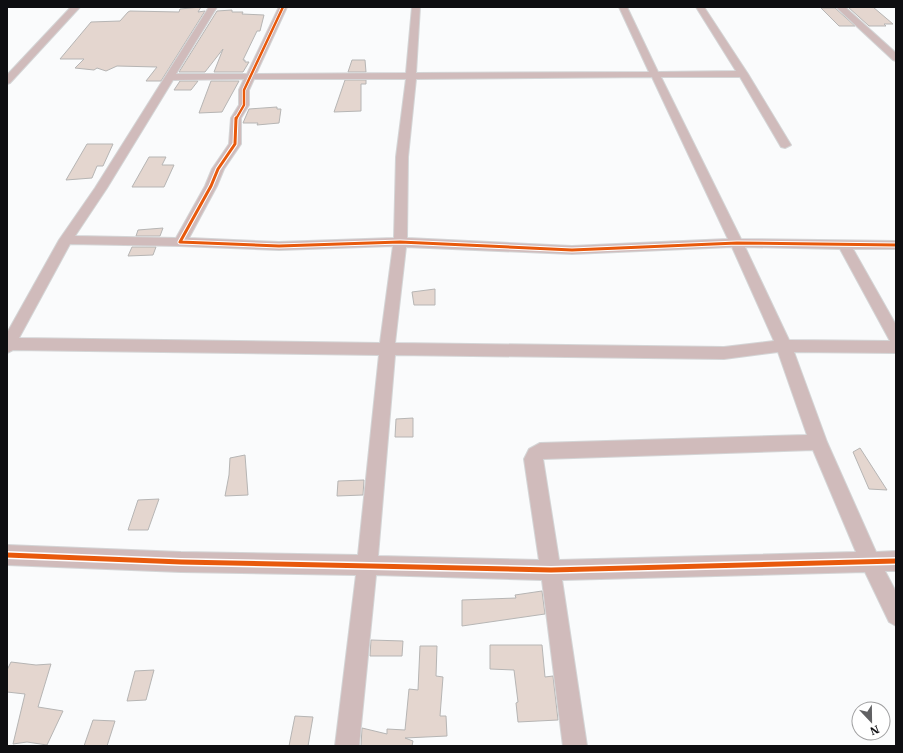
<svg xmlns="http://www.w3.org/2000/svg" width="903" height="753" font-family="'IBM Plex Serif',serif">
<style>
.building{fill:#e4d6cf;stroke:#b6b5b4}
.lines{fill:none;stroke-linecap:round;stroke-linejoin:round}
.street-casing{stroke:#d4d5d6;stroke-width:2}
.street{fill:#d0bbbb;fill-rule:evenodd}
.cycleway-far2-casing{stroke:#fff;stroke-width:4}
.cycleway-far1-casing{stroke:#fff;stroke-width:5}
.cycleway-casing{stroke:#fff;stroke-width:8}
.cycleway-far2{stroke:#e8590c;stroke-width:2.5}
.cycleway-far1{stroke:#e8590c;stroke-width:3}
.cycleway{stroke:#e8590c;stroke-width:5}
</style>
<rect width="100%" height="100%" fill="#fafbfc"/>
<!-- building -->
<g class="building">
<polygon points="201,7 198,12 205,11 161,81 146,81 157,67 117,66 106,71 97,68 94,70 75,68 84,59 60,59 91,22 120,21 128,12 130,11 179,12 180,9"/>
<polygon points="848,7 873,7 893,24 884,24 886,26 869,26"/>
<polygon points="821,8 835,8 855,26 839,26"/>
<polygon points="232,10 232,12 243,12 242,14 264,15 260,31 257,31 243,60 245,60 245,62 249,62 243,72 214,72 223,49 205,72 179,72 217,11"/>
<polygon points="352,60 365,60 366,72 348,72"/>
<polygon points="345,80 366,80 366,84 361,84 361,111 334,112"/>
<polygon points="180,81 198,81 191,90 174,90"/>
<polygon points="211,81 239,81 222,112 199,113"/>
<polygon points="277,107 277,109 281,109 279,123 257,125 258,123 243,123 249,109"/>
<polygon points="87,144 113,144 103,166 97,166 92,178 66,180"/>
<polygon points="149,157 166,157 162,165 174,165 164,187 132,187"/>
<polygon points="163,228 160,236 136,236 138,230"/>
<polygon points="132,247 156,247 153,255 128,256"/>
<polygon points="435,289 435,305 414,305 412,292"/>
<polygon points="413,418 413,437 395,437 396,419"/>
<polygon points="860,448 887,490 869,489 853,452"/>
<polygon points="245,455 248,495 225,496 229,475 230,458"/>
<polygon points="364,480 363,495 337,496 338,481"/>
<polygon points="159,499 148,530 128,530 138,500"/>
<polygon points="542,591 545,614 462,626 462,600 516,598 515,595"/>
<polygon points="371,640 403,641 402,656 370,656"/>
<polygon points="490,645 542,645 545,677 553,676 558,720 518,722 516,703 518,702 514,670 490,669"/>
<polygon points="420,646 437,646 436,676 443,677 440,716 446,716 447,736 405,738 413,741 412,746 361,746 362,728 387,734 387,729 405,730 409,689 418,690"/>
<polygon points="11,662 36,665 51,664 38,707 63,711 47,745 27,742 13,744 25,694 7,692 7,670"/>
<polygon points="154,670 146,700 127,701 135,671"/>
<polygon points="295,716 313,717 308,746 289,746"/>
<polygon points="93,720 115,721 107,746 84,746"/>
</g>
<g class="lines">
<defs>
<g id="street">
<polygon points="71,7 80,7 10,83 7,84 7,75"/>
<path d="M209,7H217L176,74H247L279,7H287L256,74L406,73L412,7H420L416,73L649,72L619,7H627L658,72L736,71L696,7H704L748,74L791,145L785,148L781,147L740,77H661L741,239L896,241V249H853L896,325V353L794,352L827,442L876,552L896,551V571H885L896,592V626L889,622L865,572L562,580L587,746H563L542,580L376,575L359,746H335L356,575L181,572L7,565V545L181,552L358,555L379,355L13,350L7,353V333L59,240L95,188ZM652,77L728,239L572,246L407,238L408,157L416,79ZM244,79L239,90V105L231,118L229,144L212,169L205,186L176,238L75,236L107,188L173,80ZM254,79H406L396,157L394,238L279,242L189,238L217,186L224,169L241,144V118L249,105V90ZM70,244L180,246L279,250L393,246L380,343L19,338ZM406,247L572,254L732,247L774,341L724,347L395,343ZM745,247L840,249L890,341L789,340ZM778,352L807,435L540,443L529,449L524,459L539,560L378,556L395,355L724,359ZM813,450L856,552L559,560L543,459Z"/>
<polygon points="836,7 845,7 896,53 896,61 893,60"/>
</g>
</defs>
<!-- street casing -->
<use href="#street" class="street-casing"/>
<!-- street -->
<use href="#street" class="street"/>
<defs>
<polyline id="cycleway-far2" points="236,119 244,105 244,90 283,7"/>
<polyline id="cycleway-far1" points="236,118 235,144 218,169 211,186 180,242 279,246 400,242 572,250 737,243 896,245"/>
<polyline id="cycleway" points="7,555 181,562 551,570 896,561"/>
</defs>
<!-- cycleway-far2 casing -->
<use href="#cycleway-far2" class="cycleway-far2-casing"/>
<!-- cycleway-far1 casing -->
<use href="#cycleway-far1" class="cycleway-far1-casing"/>
<!-- cycleway casing -->
<use href="#cycleway" class="cycleway-casing"/>
<!-- cycleway-far2 -->
<use href="#cycleway-far2" class="cycleway-far2"/>
<!-- cycleway-far1 -->
<use href="#cycleway-far1" class="cycleway-far1"/>
<!-- cycleway -->
<use href="#cycleway" class="cycleway"/>
</g>
<!-- border -->
<rect width="903" height="753" fill="none" stroke="#0e0e11" stroke-width="16"/>
<!-- north arrow -->
<g transform="translate(871 721) rotate(158)"><circle r="19" fill="#ffffff" stroke="#9f9fa0"/>
<path d="M0-3L7 15L0 10L-7 15Z" fill="#616163"/>
<text y="-6" font-size="11" font-weight="bold" text-anchor="middle" fill="#0e0e11">N</text>
</g>
</svg>
